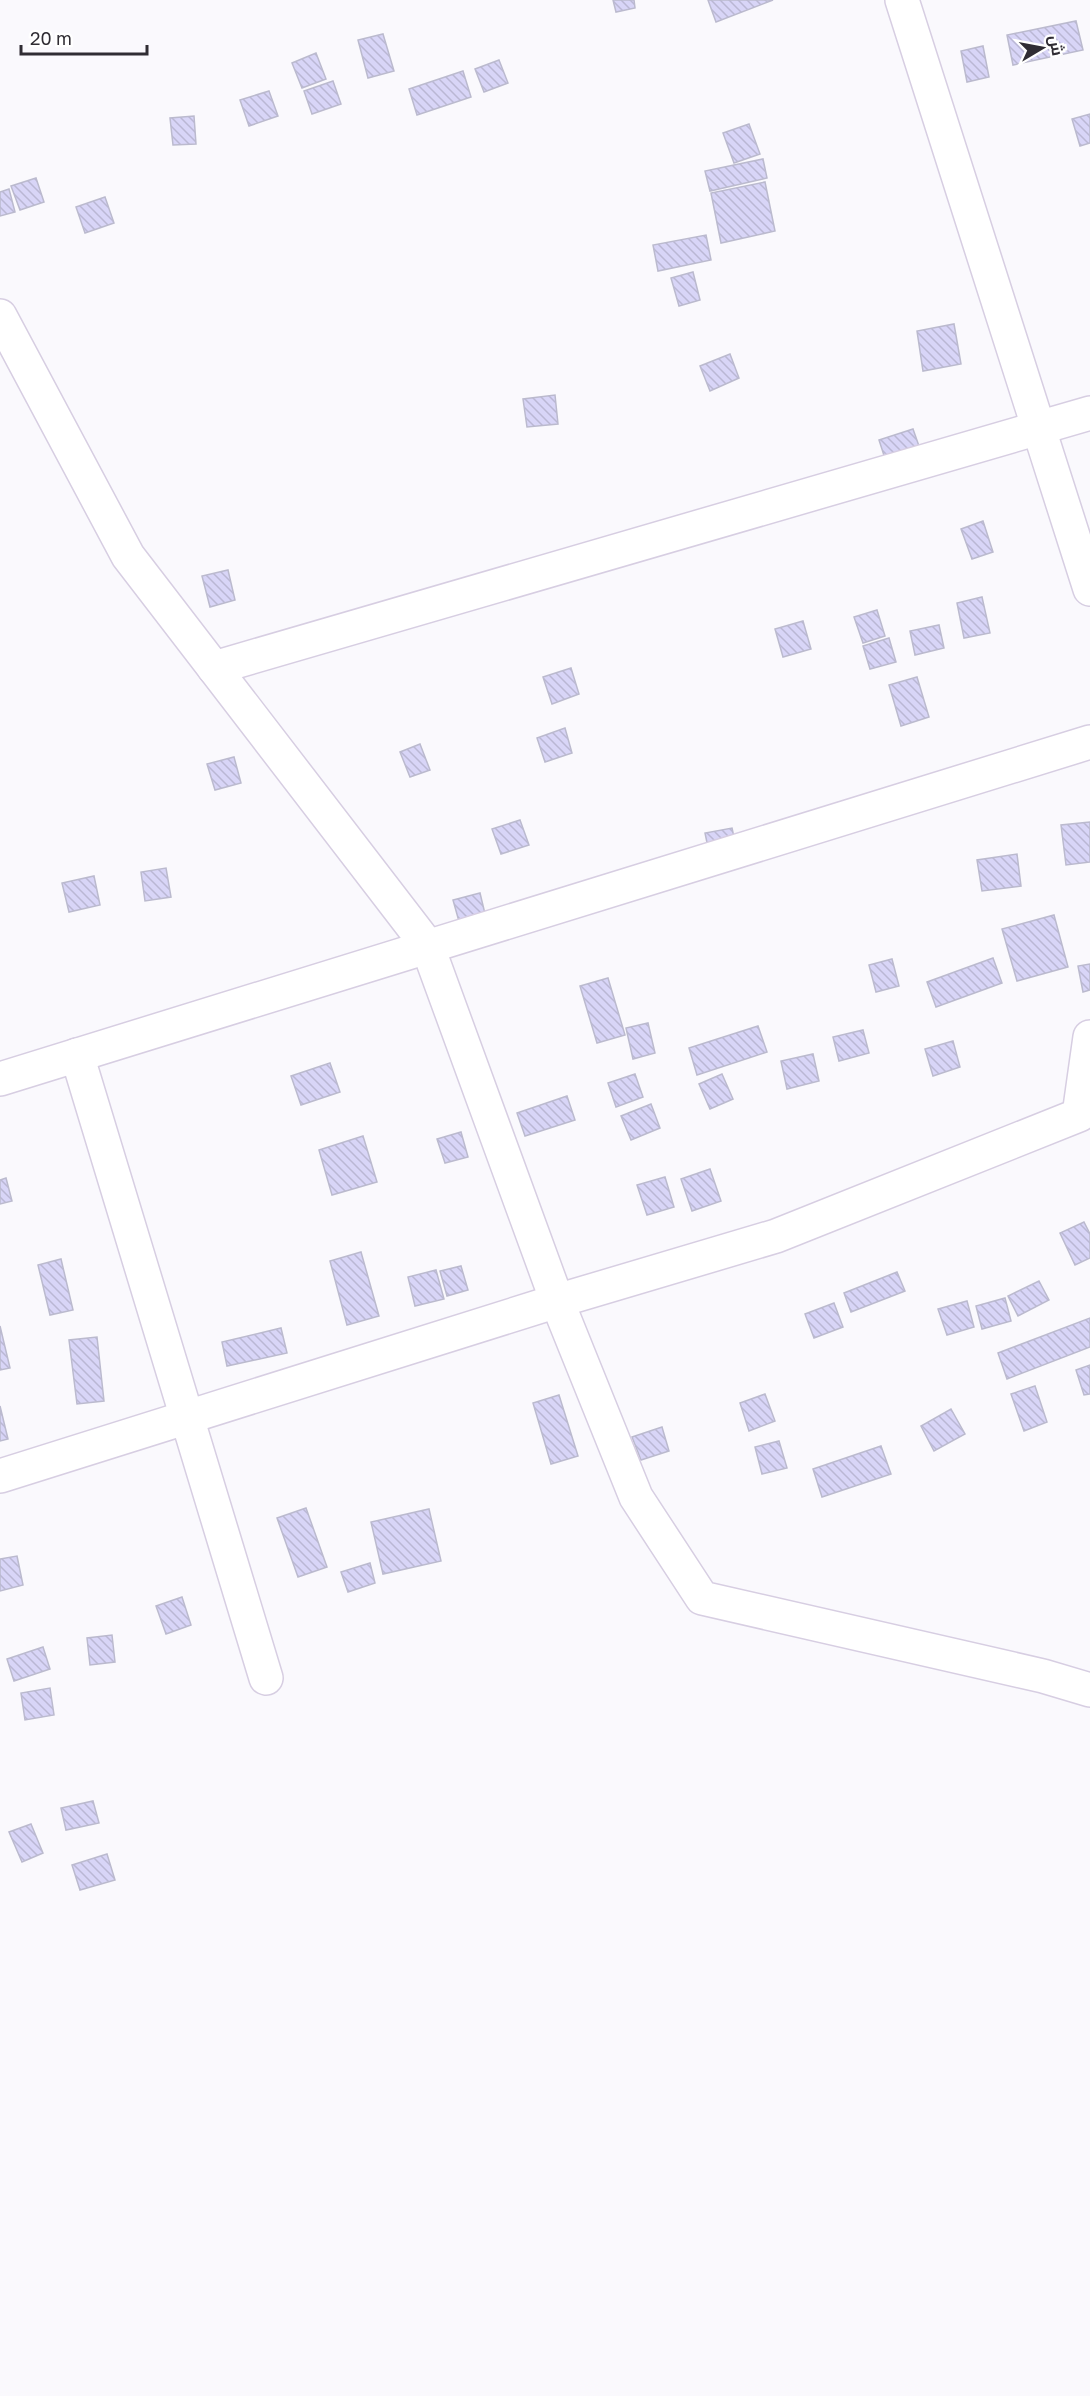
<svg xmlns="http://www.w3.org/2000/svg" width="1090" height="2396" font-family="'Golos Text',Cairo,sans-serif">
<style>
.building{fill:url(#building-back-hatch);stroke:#bbbace;stroke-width:1.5}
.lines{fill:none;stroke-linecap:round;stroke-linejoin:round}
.street-casing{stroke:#d7cee2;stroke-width:36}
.street{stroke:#fff;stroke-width:33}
</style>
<defs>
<pattern id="building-back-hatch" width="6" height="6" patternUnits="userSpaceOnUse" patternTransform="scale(1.5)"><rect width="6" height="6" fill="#d8d5f7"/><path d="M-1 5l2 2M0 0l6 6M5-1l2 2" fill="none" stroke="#bab7d4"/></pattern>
</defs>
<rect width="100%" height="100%" fill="#faf9fd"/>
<!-- building -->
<g class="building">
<polygon points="613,0 634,0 635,8 616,12"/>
<polygon points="708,0 773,0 716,22"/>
<polygon points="1076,21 1083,50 1013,65 1007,35"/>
<polygon points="383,34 394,71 368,78 358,40"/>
<polygon points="983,46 989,77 967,82 961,51"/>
<polygon points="316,53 326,79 302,88 292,63"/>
<polygon points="499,60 508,83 484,92 475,69"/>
<polygon points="463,71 471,97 417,115 409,89"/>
<polygon points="333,81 341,104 312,114 304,91"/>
<polygon points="269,91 278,116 249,126 240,100"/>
<polygon points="1090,114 1090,143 1080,146 1072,119"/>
<polygon points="194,116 196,144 173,145 170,118"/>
<polygon points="749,124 760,154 734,163 723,133"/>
<polygon points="763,159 767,178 710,191 705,171"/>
<polygon points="36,178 44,202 20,210 11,186"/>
<polygon points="765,182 775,231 721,243 711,193"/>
<polygon points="9,189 15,212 0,216 0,192"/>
<polygon points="105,197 114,223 85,233 76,207"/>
<polygon points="706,235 711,260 658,271 653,245"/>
<polygon points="693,272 700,300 679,306 671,278"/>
<polygon points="954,324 961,364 923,371 917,331"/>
<polygon points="730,354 739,378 710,391 700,366"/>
<polygon points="555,395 558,424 527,427 523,399"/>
<polygon points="913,429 926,466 891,477 879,440"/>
<polygon points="983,521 993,552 972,559 961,529"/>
<polygon points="228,570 235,600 210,607 202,576"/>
<polygon points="982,597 990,633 964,638 957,603"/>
<polygon points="877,610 885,636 863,643 854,617"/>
<polygon points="803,621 811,649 783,657 775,629"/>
<polygon points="939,625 944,648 915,655 910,631"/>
<polygon points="889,638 896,662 870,669 863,646"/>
<polygon points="571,668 579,694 552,704 543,677"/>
<polygon points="917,677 929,717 901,726 889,685"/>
<polygon points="565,728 572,753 545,762 537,738"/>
<polygon points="420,744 430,770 410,777 400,752"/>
<polygon points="234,757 241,783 215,790 207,764"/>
<polygon points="520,820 529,845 501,854 492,829"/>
<polygon points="1090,822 1090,862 1066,865 1061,825"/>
<polygon points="732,828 737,851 710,857 705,833"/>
<polygon points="1017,854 1021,886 982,891 977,860"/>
<polygon points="166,868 171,897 145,901 141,872"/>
<polygon points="94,876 100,905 69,912 62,883"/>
<polygon points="480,893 486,918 460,925 453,900"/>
<polygon points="1054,915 1068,967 1017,981 1002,929"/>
<polygon points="993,958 1002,983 936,1007 927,982"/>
<polygon points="892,959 899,986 876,992 869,965"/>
<polygon points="1090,964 1090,990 1083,992 1078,966"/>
<polygon points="608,978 625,1035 597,1043 580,986"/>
<polygon points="648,1023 655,1053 633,1059 626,1028"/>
<polygon points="758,1026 767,1052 697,1075 689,1048"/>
<polygon points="863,1030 869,1053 839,1061 833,1037"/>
<polygon points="953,1041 960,1067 933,1076 925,1049"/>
<polygon points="813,1054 819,1081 787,1089 781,1061"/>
<polygon points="330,1063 340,1092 301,1105 291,1076"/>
<polygon points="635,1074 643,1097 616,1107 608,1083"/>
<polygon points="722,1074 733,1099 710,1109 699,1084"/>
<polygon points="567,1096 575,1120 525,1136 517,1113"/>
<polygon points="651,1104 660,1128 631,1140 621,1116"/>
<polygon points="461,1132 468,1157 445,1163 437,1139"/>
<polygon points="363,1136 377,1182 332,1195 319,1150"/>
<polygon points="710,1169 721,1201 692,1211 681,1179"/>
<polygon points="665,1177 674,1207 647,1215 637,1185"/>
<polygon points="6,1178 12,1201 0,1204 0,1180"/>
<polygon points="1084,1222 1090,1234 1090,1258 1075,1265 1060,1233"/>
<polygon points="361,1252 379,1316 347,1325 330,1261"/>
<polygon points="61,1259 73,1310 50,1315 38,1265"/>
<polygon points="461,1266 468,1290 447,1296 440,1271"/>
<polygon points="436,1270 444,1299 415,1306 408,1277"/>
<polygon points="897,1272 905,1291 851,1312 844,1293"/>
<polygon points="1039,1281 1049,1300 1018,1316 1008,1296"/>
<polygon points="1005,1298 1011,1321 982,1329 976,1306"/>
<polygon points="967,1301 974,1327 947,1335 938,1309"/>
<polygon points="834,1303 843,1327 814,1338 805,1314"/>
<polygon points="1090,1318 1090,1347 1007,1379 998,1353"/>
<polygon points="0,1326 10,1368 0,1370"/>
<polygon points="281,1328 287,1353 227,1366 222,1342"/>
<polygon points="97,1337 104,1401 77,1404 69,1340"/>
<polygon points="1090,1365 1090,1394 1084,1395 1076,1370"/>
<polygon points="1035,1386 1047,1422 1024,1431 1011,1394"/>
<polygon points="765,1394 775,1421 749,1431 740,1403"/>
<polygon points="559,1395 578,1456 551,1464 533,1403"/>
<polygon points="0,1406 8,1439 0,1441"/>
<polygon points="951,1409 965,1434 934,1451 921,1426"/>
<polygon points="662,1427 669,1451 641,1460 632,1437"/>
<polygon points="779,1441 787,1468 762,1474 755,1447"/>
<polygon points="881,1446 891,1474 822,1497 813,1469"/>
<polygon points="306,1508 327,1567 298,1577 277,1518"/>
<polygon points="429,1509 441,1561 383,1574 371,1522"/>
<polygon points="17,1556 23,1585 0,1591 0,1559"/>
<polygon points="370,1563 375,1583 348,1592 341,1572"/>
<polygon points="182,1597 191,1625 166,1634 156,1606"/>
<polygon points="112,1635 115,1662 90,1665 87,1638"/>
<polygon points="43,1647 50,1669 14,1681 7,1659"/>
<polygon points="50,1688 54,1715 25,1720 21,1693"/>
<polygon points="93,1801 99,1823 66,1830 61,1808"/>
<polygon points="31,1824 43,1853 22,1862 9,1832"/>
<polygon points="107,1854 115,1880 80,1890 72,1865"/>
</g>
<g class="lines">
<defs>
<g id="street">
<polyline points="902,0 1090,589"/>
<polyline points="0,316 128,556 427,945 557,1301 636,1497 702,1598 1043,1676 1090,1690"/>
<polyline points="214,668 1090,413"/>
<polyline points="77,1055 266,1678"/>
<polyline points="0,1079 1090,742"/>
<polyline points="0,1476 557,1301 776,1236 1079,1115 1090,1037"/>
</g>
</defs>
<!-- street casing -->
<use href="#street" class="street-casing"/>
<!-- street -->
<use href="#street" class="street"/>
</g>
<!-- north arrow -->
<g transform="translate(1042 48) rotate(80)" stroke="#ffffff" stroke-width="4.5" paint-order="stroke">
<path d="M0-4.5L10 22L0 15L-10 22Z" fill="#302d34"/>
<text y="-9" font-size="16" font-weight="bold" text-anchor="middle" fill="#302d34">ش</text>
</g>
<!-- scale -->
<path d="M21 45v9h126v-9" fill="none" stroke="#302d34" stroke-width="3"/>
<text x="30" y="45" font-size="18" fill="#302d34" stroke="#ffffff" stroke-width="4.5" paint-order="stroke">20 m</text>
</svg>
